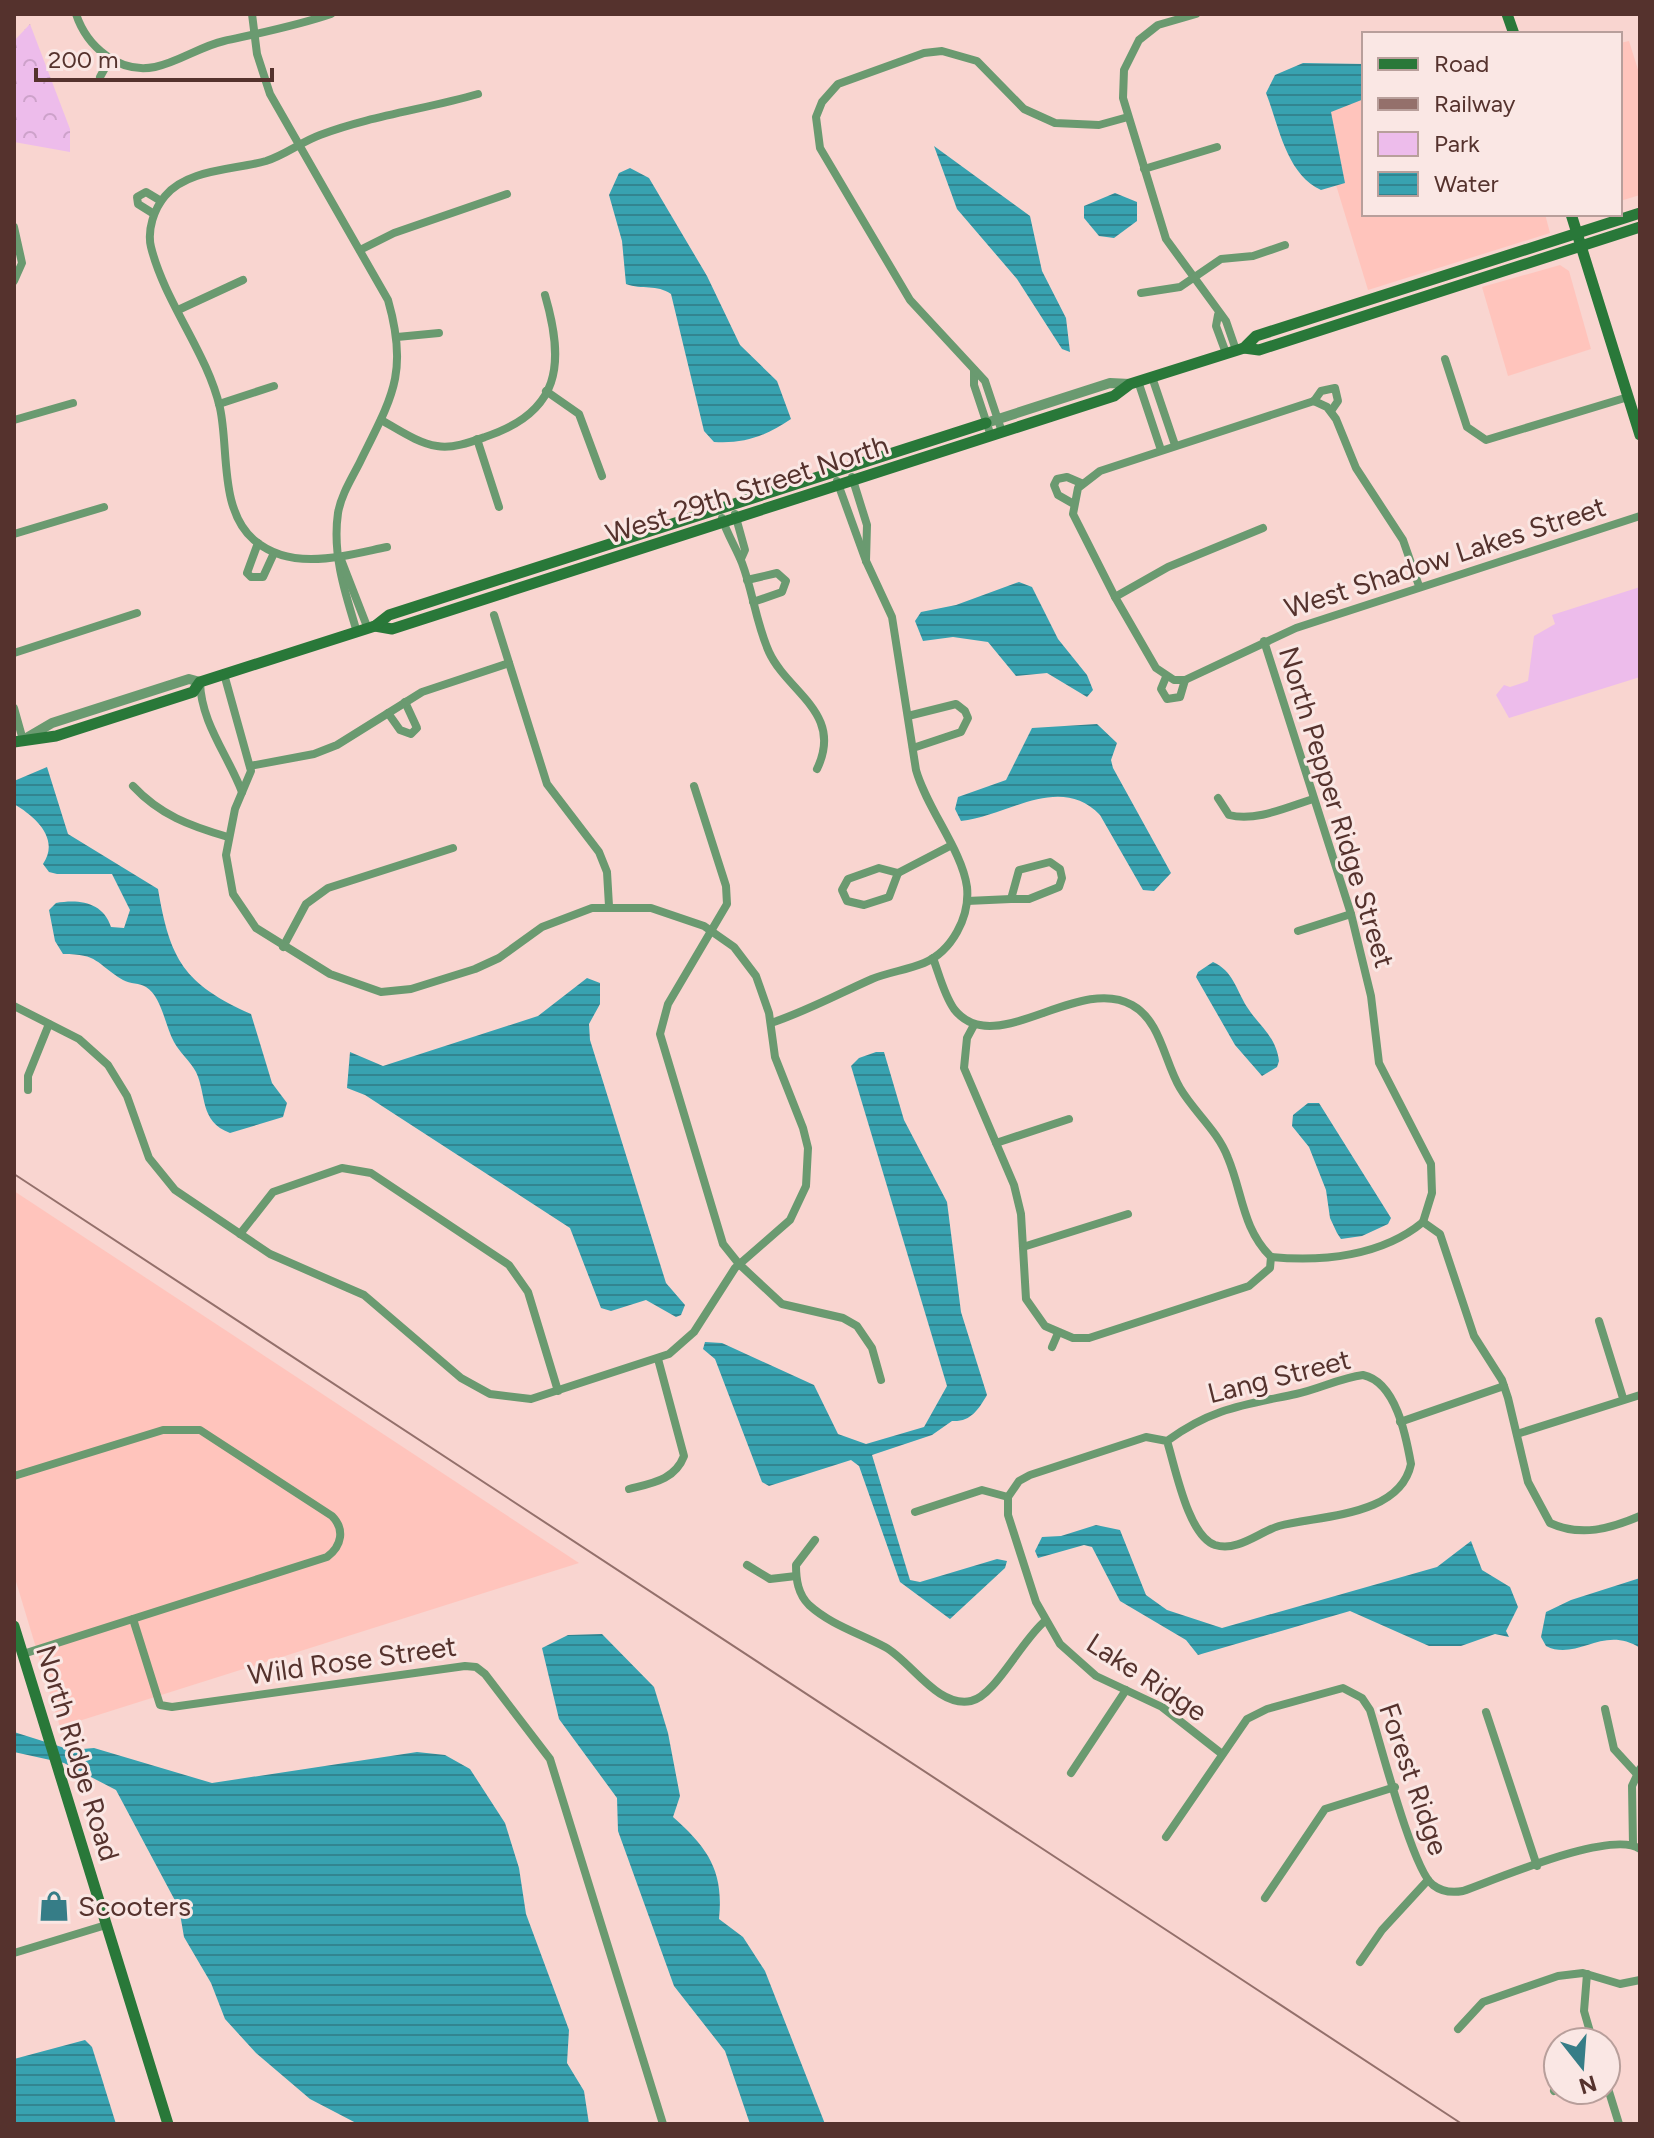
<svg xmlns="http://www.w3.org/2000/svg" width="1654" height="2138" font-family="Figtree,sans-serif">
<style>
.built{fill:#ffc4bc}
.green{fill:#edbceb}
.forest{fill:url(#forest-crowns)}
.water{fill:url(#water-rules)}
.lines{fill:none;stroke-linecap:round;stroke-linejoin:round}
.minor{stroke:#6a9a70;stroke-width:8}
.tertiary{stroke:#6a9a70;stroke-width:10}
.secondary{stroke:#297839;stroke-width:11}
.rail{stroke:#94706b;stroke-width:2}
.labels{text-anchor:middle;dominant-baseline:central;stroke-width:6;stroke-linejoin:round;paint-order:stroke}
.street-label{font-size:28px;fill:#55322d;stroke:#fae7e4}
.poi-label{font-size:28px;fill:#55322d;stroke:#fae7e4;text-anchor:start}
</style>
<defs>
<pattern id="forest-crowns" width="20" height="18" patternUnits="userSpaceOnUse" patternTransform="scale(2)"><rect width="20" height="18" fill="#edbceb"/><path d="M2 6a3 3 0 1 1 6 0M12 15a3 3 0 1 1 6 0" fill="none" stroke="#cda2ca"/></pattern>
<pattern id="water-rules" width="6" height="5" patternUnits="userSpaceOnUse" patternTransform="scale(2)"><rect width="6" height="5" fill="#38a2b0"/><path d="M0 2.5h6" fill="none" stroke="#328590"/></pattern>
</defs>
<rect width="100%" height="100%" fill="#f9d5d0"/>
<!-- built -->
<g class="built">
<polygon points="1629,41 1640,76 1640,195 1620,201 1620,43"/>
<polygon points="1364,90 1364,214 1545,214 1550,233 1368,290 1312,106"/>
<polygon points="1560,265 1569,271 1591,349 1508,376 1482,287"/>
<polygon points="14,1191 579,1563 60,1727 14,1575"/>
</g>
<!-- green -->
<polygon class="green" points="1640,587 1640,677 1509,718 1496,695 1504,685 1510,687 1528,681 1534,636 1555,624 1552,615"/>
<!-- forest -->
<polygon class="forest" points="30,24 70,129 70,152 14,142 14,41"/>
<!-- water -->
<g class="water">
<path d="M1303,63L1364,64V99L1331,112L1345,183L1321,190C1286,174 1279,126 1266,93L1275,75Z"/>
<polygon points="934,146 1030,216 1042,271 1066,318 1070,352 1062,349 1017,279 957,209"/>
<path d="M630,168L649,178L707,276L740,345L777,381L791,419C766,436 744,444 714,442L704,431L671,294C657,284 642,290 626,284L622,241L609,195L619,173Z"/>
<polygon points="1115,193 1137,202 1137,221 1114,238 1099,236 1084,218 1084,206"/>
<polygon points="1019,582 1032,587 1058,639 1087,675 1093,690 1087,697 1047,673 1016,676 988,642 953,637 923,641 915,621 921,612 956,605"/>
<path d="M1097,724L1117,743L1111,760L1113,768L1171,873L1154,891L1143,890L1100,815C1060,773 1007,816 961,821L955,809L958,797L1006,780L1032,728Z"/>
<path d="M47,767L68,834L158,889C170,960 184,984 251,1014L272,1083L287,1103L283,1117L230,1133C199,1121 207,1095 196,1072C190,1061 180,1053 174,1042C165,1026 162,997 146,987C140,983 130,984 123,980C95,963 99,954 63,954L55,941L49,910L56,903C79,899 103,902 111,927L124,928L130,910L112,874H57L49,872L43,864C60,839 36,817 14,804V781Z"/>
<path d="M1213,962C1233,971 1236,989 1247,1007C1259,1026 1276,1036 1279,1061L1277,1067L1262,1076L1235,1045L1196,977L1198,972Z"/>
<polygon points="587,978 600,983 600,1004 589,1024 590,1040 666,1283 685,1305 681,1315 676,1317 646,1300 611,1311 601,1308 570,1228 365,1095 347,1088 350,1052 383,1066 538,1016"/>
<path d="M876,1052H884L904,1120L947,1202L961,1312L987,1395C978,1410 971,1422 952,1421L932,1435L872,1455L910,1580L920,1582L997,1559L1007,1561L1005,1568L950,1619L900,1582L859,1466L851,1460L769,1486L762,1482L715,1359L703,1349L705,1342L722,1343L814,1385L838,1434L866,1444L924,1427L947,1386L851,1066L859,1058Z"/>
<polygon points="1308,1103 1319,1103 1391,1218 1388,1224 1362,1236 1341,1239 1337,1233 1330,1218 1326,1190 1309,1147 1292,1126 1293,1115"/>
<polygon points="1096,1525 1120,1530 1146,1595 1167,1610 1222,1628 1437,1567 1471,1541 1482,1570 1510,1587 1518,1607 1506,1631 1509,1637 1495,1634 1461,1646 1429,1646 1350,1611 1198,1655 1186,1640 1120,1601 1092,1547 1084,1545 1038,1558 1035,1551 1042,1537 1061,1536"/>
<path d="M1640,1578V1648C1603,1624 1577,1662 1546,1646L1541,1637L1546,1612L1571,1600Z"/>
<path d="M602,1634L654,1687L668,1733L680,1796L673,1817C708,1848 724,1871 719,1919L743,1937L765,1971L825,2124H750L725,2051L674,1986L618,1831L617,1798L559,1719L542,1648L568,1635Z"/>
<polygon points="14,1732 71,1750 94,1748 212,1783 417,1752 445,1755 470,1769 505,1823 519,1868 526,1914 569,2030 567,2063 584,2091 589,2124 358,2124 310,2099 256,2053 225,2019 211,1983 184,1937 179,1908 116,1790 64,1763 14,1752"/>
<polygon points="85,2040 92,2047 116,2124 14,2124 14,2059"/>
</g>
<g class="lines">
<!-- minor -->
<g class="minor">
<path d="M76,14C87,47 119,74 155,67C179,62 201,46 224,41C260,33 296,26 331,14"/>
<path d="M252,14L257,54L270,94L388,300C409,373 392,397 360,462C352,478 341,495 338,513C332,554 345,593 357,632"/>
<polyline points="1196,14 1158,25 1139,40 1124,70 1123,98 1166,239 1226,321 1236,350"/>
<polyline points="100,77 110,59"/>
<polyline points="1144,169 1217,147"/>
<polyline points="154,214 138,204 137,197 146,192 161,201"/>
<polyline points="14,227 22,263 14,281"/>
<polyline points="360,250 394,233 507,194"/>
<polyline points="1141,293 1180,287 1221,259 1253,256 1285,245"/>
<polyline points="178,310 243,280"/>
<polyline points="1218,315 1216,326 1226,353"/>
<polyline points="397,337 439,333"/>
<polyline points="1445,359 1467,427 1486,440 1628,397"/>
<polyline points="974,370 974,385 991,436"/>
<polyline points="1152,377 1175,445"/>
<polyline points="1138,381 1161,450"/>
<polyline points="546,391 579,414 602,476"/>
<polyline points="1314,401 1100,471 1078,488 1073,514 1115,597 1156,668 1174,680 1185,680 1296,628 1640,516"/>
<polyline points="1314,401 1327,407 1336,419 1356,468 1403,540 1419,586"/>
<polyline points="1314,401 1321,391 1335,388 1338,401 1331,411"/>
<polyline points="219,404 274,386"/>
<polyline points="14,420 73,403"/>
<path d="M381,420C398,429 417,443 437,446C452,449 471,442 485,437C561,412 565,364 545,295"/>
<polyline points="1002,432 985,381 910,300 820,148 816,117 822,102 838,84 924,53 942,51 977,61 1024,109 1055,123 1099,125 1128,117"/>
<polyline points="477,439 499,507"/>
<polyline points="852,477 867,525 866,561"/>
<polyline points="1072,503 1058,495 1054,485 1057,479 1067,477 1081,483"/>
<polyline points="735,514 745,550 741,559"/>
<path d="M722,518C727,534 736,548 742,563C753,592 756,623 769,652C788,693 844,713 817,769"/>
<polyline points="14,534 104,507"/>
<polyline points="258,543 247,573 251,577 263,577 274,553"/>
<path d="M387,547C343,556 292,572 254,540C219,510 229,449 220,408C207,352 165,303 151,247C147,230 154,209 165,196C187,169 234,170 266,161C285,155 301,142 320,135C370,116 426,109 478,94"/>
<polyline points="340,557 368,629"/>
<polyline points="747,580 777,573 786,581 782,592 753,602"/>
<polyline points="1115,597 1168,567 1263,528"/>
<polyline points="494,615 547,784 599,852 607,872 609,906"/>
<polyline points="1264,641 1351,914 1371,996 1379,1063 1431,1164 1432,1193 1423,1222"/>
<polyline points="14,653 137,613"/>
<polyline points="1166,677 1161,689 1167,699 1180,697 1185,680"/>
<path d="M200,682C201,723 228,755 242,792"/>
<polyline points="14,708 23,740"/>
<polyline points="388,713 400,730 411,734 417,728 405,702"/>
<polyline points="908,716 956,704 965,711 968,718 961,732 913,748"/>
<polyline points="250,766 314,754 337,745 422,692 509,663"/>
<path d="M133,786C160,815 190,826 228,837"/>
<polyline points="694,786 726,886 727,904 668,1004 660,1034 723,1244 739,1264 782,1304 843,1318 857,1326 872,1348 881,1380"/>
<path d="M1218,798L1229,815C1256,822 1287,807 1313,799"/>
<polygon points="1050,862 1060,869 1062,878 1059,887 1029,899 1011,899 1019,870"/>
<polygon points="879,868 898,873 889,897 864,905 847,901 842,890 848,879"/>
<polyline points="898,873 950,846"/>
<polyline points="967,901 1011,899"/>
<polyline points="1298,931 1351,914"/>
<polyline points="283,947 306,904 328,888 453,848"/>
<path d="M933,958C939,974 944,995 954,1009C994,1061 1078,974 1132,1005C1161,1021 1164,1061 1180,1088C1194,1112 1218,1131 1228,1158C1243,1194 1242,1228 1271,1257"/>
<polyline points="14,1006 79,1039 108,1065 127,1096 149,1158 175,1190 270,1254 364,1295 461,1378 490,1394 531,1399 669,1354 694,1332 735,1268 790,1220 806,1186 808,1148 803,1128 775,1057 769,1013 756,976 734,947 704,926 651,908 592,908 542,927 499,958 475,969 411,989 381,992 330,974 256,928 233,894 226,855 235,809 251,771 224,674"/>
<path d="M771,1023C807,1011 838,994 872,979C889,972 907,970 924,963C952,951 970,917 967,887C962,850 927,809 916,770L892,617L866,561L837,481"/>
<polyline points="974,1025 967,1038 964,1068 1014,1185 1021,1214 1026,1299 1045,1326 1073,1338 1089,1338 1249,1286 1270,1268 1271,1257"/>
<polyline points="28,1090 28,1076 49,1024"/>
<polyline points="996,1143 1069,1119"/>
<path d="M1423,1222L1440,1234L1474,1336L1502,1380L1508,1398L1528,1482L1550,1523C1581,1537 1610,1529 1640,1516"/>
<polyline points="240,1234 273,1192 342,1168 371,1173 509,1265 528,1292 558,1391"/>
<polyline points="1023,1247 1128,1214"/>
<path d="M1271,1257C1323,1262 1382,1256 1423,1222"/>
<polyline points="1599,1321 1623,1398"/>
<polyline points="1052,1347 1058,1333"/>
<polyline points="1400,1422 1504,1386"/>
<polyline points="1517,1434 1640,1395"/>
<path d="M14,1476L163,1430H200L332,1516C345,1529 342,1546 327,1557L23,1654"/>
<path d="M629,1489C652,1483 675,1480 684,1456L658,1359"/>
<path d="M1008,1497L1019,1481L1030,1475L1146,1437L1167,1441C1212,1408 1244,1405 1296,1394C1319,1389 1340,1378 1363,1375C1396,1382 1406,1436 1411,1464C1400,1517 1320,1515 1279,1526C1259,1532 1238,1552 1215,1545C1188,1536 1175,1466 1167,1441"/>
<polyline points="1008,1497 1008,1515 1036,1602 1060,1644 1096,1676 1162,1707 1222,1754"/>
<polyline points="915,1512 982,1490 1008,1497"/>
<path d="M815,1540L796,1565C796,1580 798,1594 809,1605C831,1625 859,1633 885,1647C911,1661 937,1708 971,1701C995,1696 1021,1641 1045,1621"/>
<polyline points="747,1565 770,1579 796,1576"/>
<polyline points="133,1619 160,1705 172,1707 465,1666 476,1667 485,1674 550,1759 663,2124"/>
<polyline points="1605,1709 1614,1749 1636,1773"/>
<polyline points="1486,1712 1537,1866"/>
<polyline points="1071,1773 1126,1690"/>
<path d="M1166,1837L1247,1719L1267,1709L1343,1688L1362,1698L1370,1710C1380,1742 1413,1871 1433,1885C1442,1892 1452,1893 1463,1891C1497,1879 1612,1829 1640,1849"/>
<polyline points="1633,1845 1632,1786 1640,1769"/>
<polyline points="1265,1898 1325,1809 1395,1787"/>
<polyline points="14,1953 106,1925"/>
<polyline points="1360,1962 1382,1930 1428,1880"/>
<polyline points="1587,1974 1584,2011 1593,2042"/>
<polyline points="1458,2029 1483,2002 1558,1976 1583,1973 1620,1984 1640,1980"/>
<polyline points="1606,2082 1619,2124"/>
<polyline points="1554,2091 1558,2089"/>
</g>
<!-- tertiary -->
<g class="tertiary">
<polyline points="986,423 1110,383 1130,384"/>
<polyline points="23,740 52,723 189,679 200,682"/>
</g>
<!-- secondary -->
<g class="secondary">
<polyline points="1507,14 1514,34"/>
<polyline points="1571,214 1640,435"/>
<polyline points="1244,348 1256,336 1640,213"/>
<polyline points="375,626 392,629 1114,396 1130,384 1244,348 1259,350 1640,227"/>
<polyline points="14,742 56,736 193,692 200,682 375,626 389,615 986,423"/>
<polyline points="14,1626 168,2124"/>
</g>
<!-- rail -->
<polyline class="rail" points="14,1174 1462,2124"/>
</g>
<!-- icons -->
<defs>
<symbol id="shop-bare" viewBox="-9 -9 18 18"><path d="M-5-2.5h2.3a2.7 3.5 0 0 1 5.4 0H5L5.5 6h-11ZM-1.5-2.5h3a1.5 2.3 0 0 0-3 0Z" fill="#367d87" stroke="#fae7e4" stroke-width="2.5" paint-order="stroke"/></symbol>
</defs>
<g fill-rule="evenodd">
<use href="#shop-bare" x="32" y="1884" width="44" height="44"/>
</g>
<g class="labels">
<!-- street labels -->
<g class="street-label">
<text transform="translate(747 489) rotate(-18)">West 29th Street North</text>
<text transform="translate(1445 557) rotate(-18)">West Shadow Lakes Street</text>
<text transform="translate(1337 807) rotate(73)">North Pepper Ridge Street</text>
<text transform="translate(1279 1376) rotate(-14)">Lang Street</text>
<text transform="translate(352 1660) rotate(-8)">Wild Rose Street</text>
<text transform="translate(1147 1677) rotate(33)">Lake Ridge</text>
<text transform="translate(78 1753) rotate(73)">North Ridge Road</text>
<text transform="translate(1414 1779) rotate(71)">Forest Ridge</text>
</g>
<!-- poi labels -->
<g class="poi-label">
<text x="78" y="1906">Scooters</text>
</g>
</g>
<!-- border -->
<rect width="1654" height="2138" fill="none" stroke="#55322d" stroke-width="32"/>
<!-- legend -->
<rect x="1362" y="32" width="260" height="184" fill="#fae7e4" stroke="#b89f9b" stroke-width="2"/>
<rect x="1378" y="58" width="40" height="12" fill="#297839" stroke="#b89f9b" stroke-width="2"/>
<text x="1434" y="72" font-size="24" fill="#55322d">Road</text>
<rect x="1378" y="98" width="40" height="12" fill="#94706b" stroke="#b89f9b" stroke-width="2"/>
<text x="1434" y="112" font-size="24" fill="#55322d">Railway</text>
<rect x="1378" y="132" width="40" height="24" fill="#edbceb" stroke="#b89f9b" stroke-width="2"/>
<text x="1434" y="152" font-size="24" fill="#55322d">Park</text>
<rect x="1378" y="172" width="40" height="24" fill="url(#water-rules)" stroke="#b89f9b" stroke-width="2"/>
<text x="1434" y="192" font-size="24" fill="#55322d">Water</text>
<!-- north arrow -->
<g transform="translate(1582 2066) rotate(163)"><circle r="38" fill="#fae7e4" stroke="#b89f9b" stroke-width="2"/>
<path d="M0-6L14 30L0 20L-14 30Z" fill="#367d87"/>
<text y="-12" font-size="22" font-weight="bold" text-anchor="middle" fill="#55322d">N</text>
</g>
<!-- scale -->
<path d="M36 68v12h236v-12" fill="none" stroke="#55322d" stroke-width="4"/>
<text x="48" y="68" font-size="24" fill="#55322d" stroke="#fae7e4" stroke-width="6" paint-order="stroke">200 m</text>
</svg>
